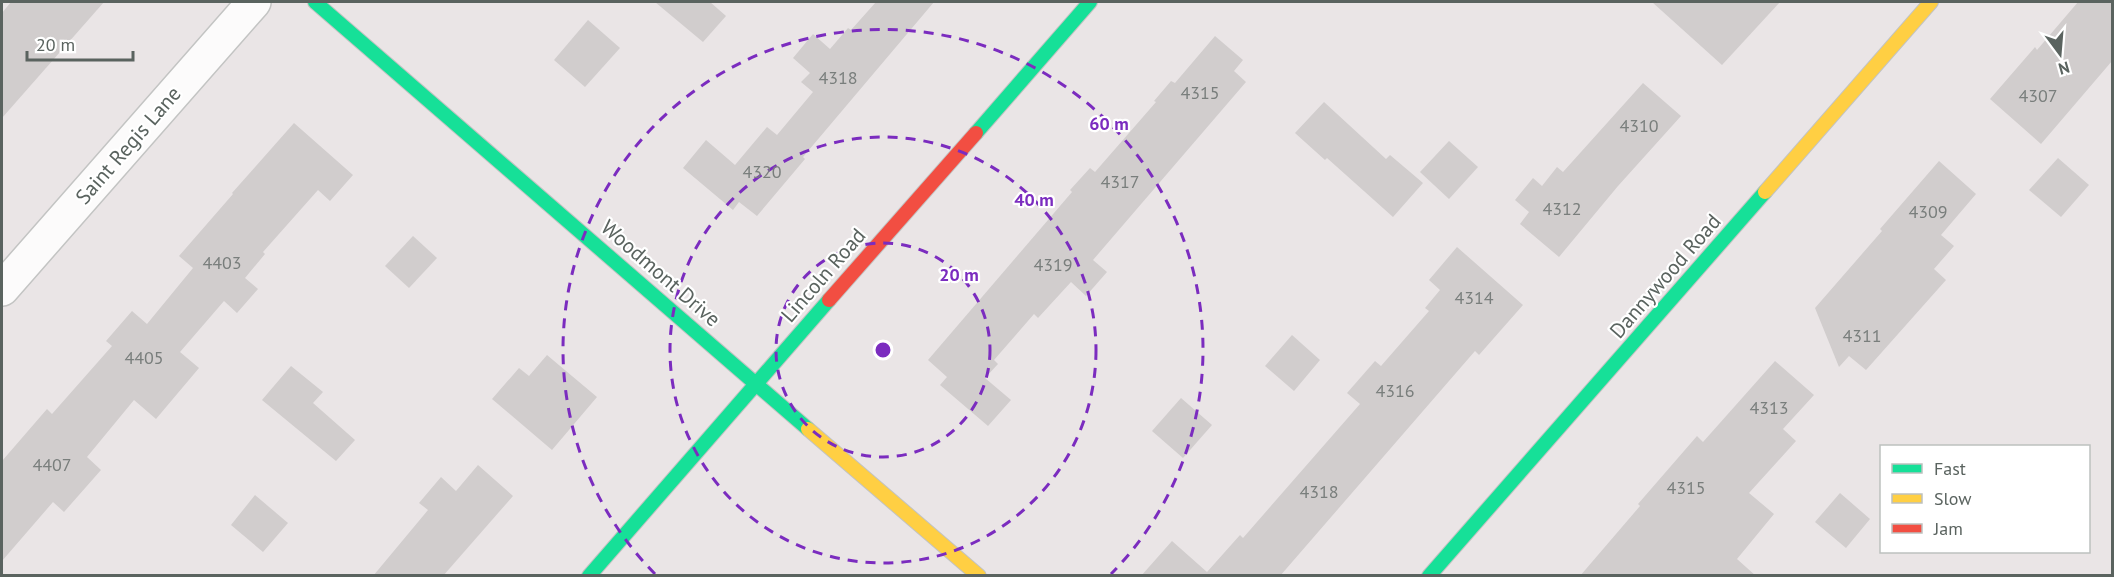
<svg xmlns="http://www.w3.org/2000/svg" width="2114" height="577" font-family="'PT Sans',sans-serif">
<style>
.building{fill:#d1cdcd}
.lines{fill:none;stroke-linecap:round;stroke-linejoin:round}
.street-casing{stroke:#c3c4c3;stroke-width:36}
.fast-casing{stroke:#c2c3c2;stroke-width:16}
.slow-casing{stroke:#c2c3c2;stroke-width:16}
.jam-casing{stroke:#c2c3c2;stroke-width:16}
.street{stroke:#fcfbfb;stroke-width:33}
.fast{stroke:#16e098;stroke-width:14}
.slow{stroke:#ffcf43;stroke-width:14}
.jam{stroke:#f24e42;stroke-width:14}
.ring{fill:none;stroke:#7b2cbf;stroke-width:3;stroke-dasharray:10 8}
.labels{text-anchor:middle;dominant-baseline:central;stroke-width:4.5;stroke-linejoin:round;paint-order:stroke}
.number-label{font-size:18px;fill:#797e7c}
.street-label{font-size:21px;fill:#5a635f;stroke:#fff}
.centre{fill:#7b2cbf;stroke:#fff;stroke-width:3}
.ring-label{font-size:18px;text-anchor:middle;font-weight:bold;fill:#7b2cbf;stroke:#fff;stroke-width:4.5;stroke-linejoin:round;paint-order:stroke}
</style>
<rect width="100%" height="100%" fill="#eae5e6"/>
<!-- building -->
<g class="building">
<polygon points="11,2 104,2 2,118 2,13"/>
<polygon points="655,2 710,2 726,16 703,42"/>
<polygon points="876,2 934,2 803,157 805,159 757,216 739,202 733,210 683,168 706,140 735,165 767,127 777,135 813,92 801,82 810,73 793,58 813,34 830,49 848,28 851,30"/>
<polygon points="1652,2 1780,2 1722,65"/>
<polygon points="2078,2 2112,2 2112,61 2041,144 1990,99 2035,47 2037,50"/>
<polygon points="588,20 620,48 585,87 554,60"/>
<polygon points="1215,36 1243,60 1234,71 1246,82 1093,260 1107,272 1086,296 1071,282 1038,318 1034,314 994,360 998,364 985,378 1011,400 988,426 940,385 947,377 928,360 1072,192 1070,190 1090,168 1095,172 1156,102 1154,101 1171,81 1175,83"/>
<polygon points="1643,83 1681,116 1618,186 1559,257 1520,224 1529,212 1515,200 1533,178 1542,186 1557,167 1563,172"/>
<polygon points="1324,102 1386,159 1390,155 1423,183 1393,217 1327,158 1325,160 1295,133"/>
<polygon points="294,123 353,175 330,201 318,190 263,252 265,254 245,278 258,289 237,313 224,301 180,352 199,368 156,419 134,400 87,457 101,470 64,512 53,502 2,561 2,461 47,409 52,414 112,346 106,341 132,311 147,324 193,268 179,256 233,194 232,193"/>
<polygon points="1449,141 1478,167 1449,199 1420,172"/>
<polygon points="2058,158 2089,185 2061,217 2029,190"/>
<polygon points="1939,161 1976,194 1941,235 1954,246 1934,269 1946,280 1866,370 1849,356 1839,367 1815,308 1882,231 1880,229"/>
<polygon points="413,236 437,258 409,288 385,266"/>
<polygon points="1457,247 1523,305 1479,355 1475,351 1280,576 1141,576 1172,541 1207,572 1240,535 1243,538 1360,404 1347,393 1375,361 1381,366 1429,311 1425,308 1440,290 1429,280"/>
<polygon points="1292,335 1320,360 1294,391 1265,366"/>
<polygon points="547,355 597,397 552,450 492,399 519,368 529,376"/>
<polygon points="1775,361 1814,395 1783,429 1796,441 1749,493 1774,514 1737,559 1756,576 1580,576 1640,506 1638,504 1697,436 1703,442"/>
<polygon points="291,366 323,392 313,403 355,440 336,461 262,400"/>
<polygon points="1181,398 1212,425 1183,458 1152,431"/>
<polygon points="478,465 513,496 443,576 373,576 428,510 419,503 441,477 456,491"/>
<polygon points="1840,493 1870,519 1846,548 1815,522"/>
<polygon points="255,495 288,523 263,552 231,525"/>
</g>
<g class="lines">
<defs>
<polyline id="street" points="2,289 254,2"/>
<g id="fast">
<polyline points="315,2 808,429"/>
<polyline points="976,133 1090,2"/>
<polyline points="589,576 829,300"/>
<polyline points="1429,576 1765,192"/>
</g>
<g id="slow">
<polyline points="1765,192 1931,2"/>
<polyline points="808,429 979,576"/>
</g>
<polyline id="jam" points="829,300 976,133"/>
</defs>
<!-- street casing -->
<use href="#street" class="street-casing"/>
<!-- fast casing -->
<use href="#fast" class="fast-casing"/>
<!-- slow casing -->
<use href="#slow" class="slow-casing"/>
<!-- jam casing -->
<use href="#jam" class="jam-casing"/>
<!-- street -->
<use href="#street" class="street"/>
<!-- fast -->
<use href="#fast" class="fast"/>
<!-- slow -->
<use href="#slow" class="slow"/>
<!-- jam -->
<use href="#jam" class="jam"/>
</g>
<!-- distance rings -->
<g class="ring">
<circle cx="883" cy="350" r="107"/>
<circle cx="883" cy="350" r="213"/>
<path d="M655 574A320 320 0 1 1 1111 574"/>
</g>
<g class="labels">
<!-- number labels -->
<g class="number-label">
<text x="838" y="77">4318</text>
<text x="1200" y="92">4315</text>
<text x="2038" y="95">4307</text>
<text x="1639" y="125">4310</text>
<text x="762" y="171">4320</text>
<text x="1120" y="181">4317</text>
<text x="1562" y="208">4312</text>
<text x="1928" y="211">4309</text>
<text x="222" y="262">4403</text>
<text x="1053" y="264">4319</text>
<text x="1474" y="297">4314</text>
<text x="1862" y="335">4311</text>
<text x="144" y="357">4405</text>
<text x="1395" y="390">4316</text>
<text x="1769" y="407">4313</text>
<text x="52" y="464">4407</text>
<text x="1686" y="487">4315</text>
<text x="1319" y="491">4318</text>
</g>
<!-- street labels -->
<g class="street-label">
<text transform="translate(128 145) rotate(-49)">Saint Regis Lane</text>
<text transform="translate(661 273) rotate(41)">Woodmont Drive</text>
<text transform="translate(823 275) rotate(-49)">Lincoln Road</text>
<text transform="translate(1665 276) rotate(-49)">Dannywood Road</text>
</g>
</g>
<circle cx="883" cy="350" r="9" class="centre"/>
<g class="ring-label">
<text x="1109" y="130">60 m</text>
<text x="1034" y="206">40 m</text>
<text x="959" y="281">20 m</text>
</g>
<!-- border -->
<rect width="2114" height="577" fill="none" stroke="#5a635f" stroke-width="6"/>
<!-- legend -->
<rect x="1880" y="445" width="210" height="108" fill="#ffffff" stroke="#bdc1bf" stroke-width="1.5"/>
<rect x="1892" y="464" width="30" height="9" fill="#16e098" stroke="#bdc1bf" stroke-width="1.5"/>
<text x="1934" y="475" font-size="18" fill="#5a635f">Fast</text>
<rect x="1892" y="494" width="30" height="9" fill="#ffcf43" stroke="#bdc1bf" stroke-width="1.5"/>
<text x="1934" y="505" font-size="18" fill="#5a635f">Slow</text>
<rect x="1892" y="524" width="30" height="9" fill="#f24e42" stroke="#bdc1bf" stroke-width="1.5"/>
<text x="1934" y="535" font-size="18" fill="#5a635f">Jam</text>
<!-- north arrow -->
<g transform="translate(2060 54) rotate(164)" stroke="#ffffff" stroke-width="4.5" paint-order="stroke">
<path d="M0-4.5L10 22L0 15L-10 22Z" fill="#5a635f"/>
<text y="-9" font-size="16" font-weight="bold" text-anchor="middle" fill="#5a635f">N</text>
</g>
<!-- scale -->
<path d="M27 51v9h106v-9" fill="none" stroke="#5a635f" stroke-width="3"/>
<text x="36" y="51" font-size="18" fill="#5a635f" stroke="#ffffff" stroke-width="4.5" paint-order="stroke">20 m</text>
</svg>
